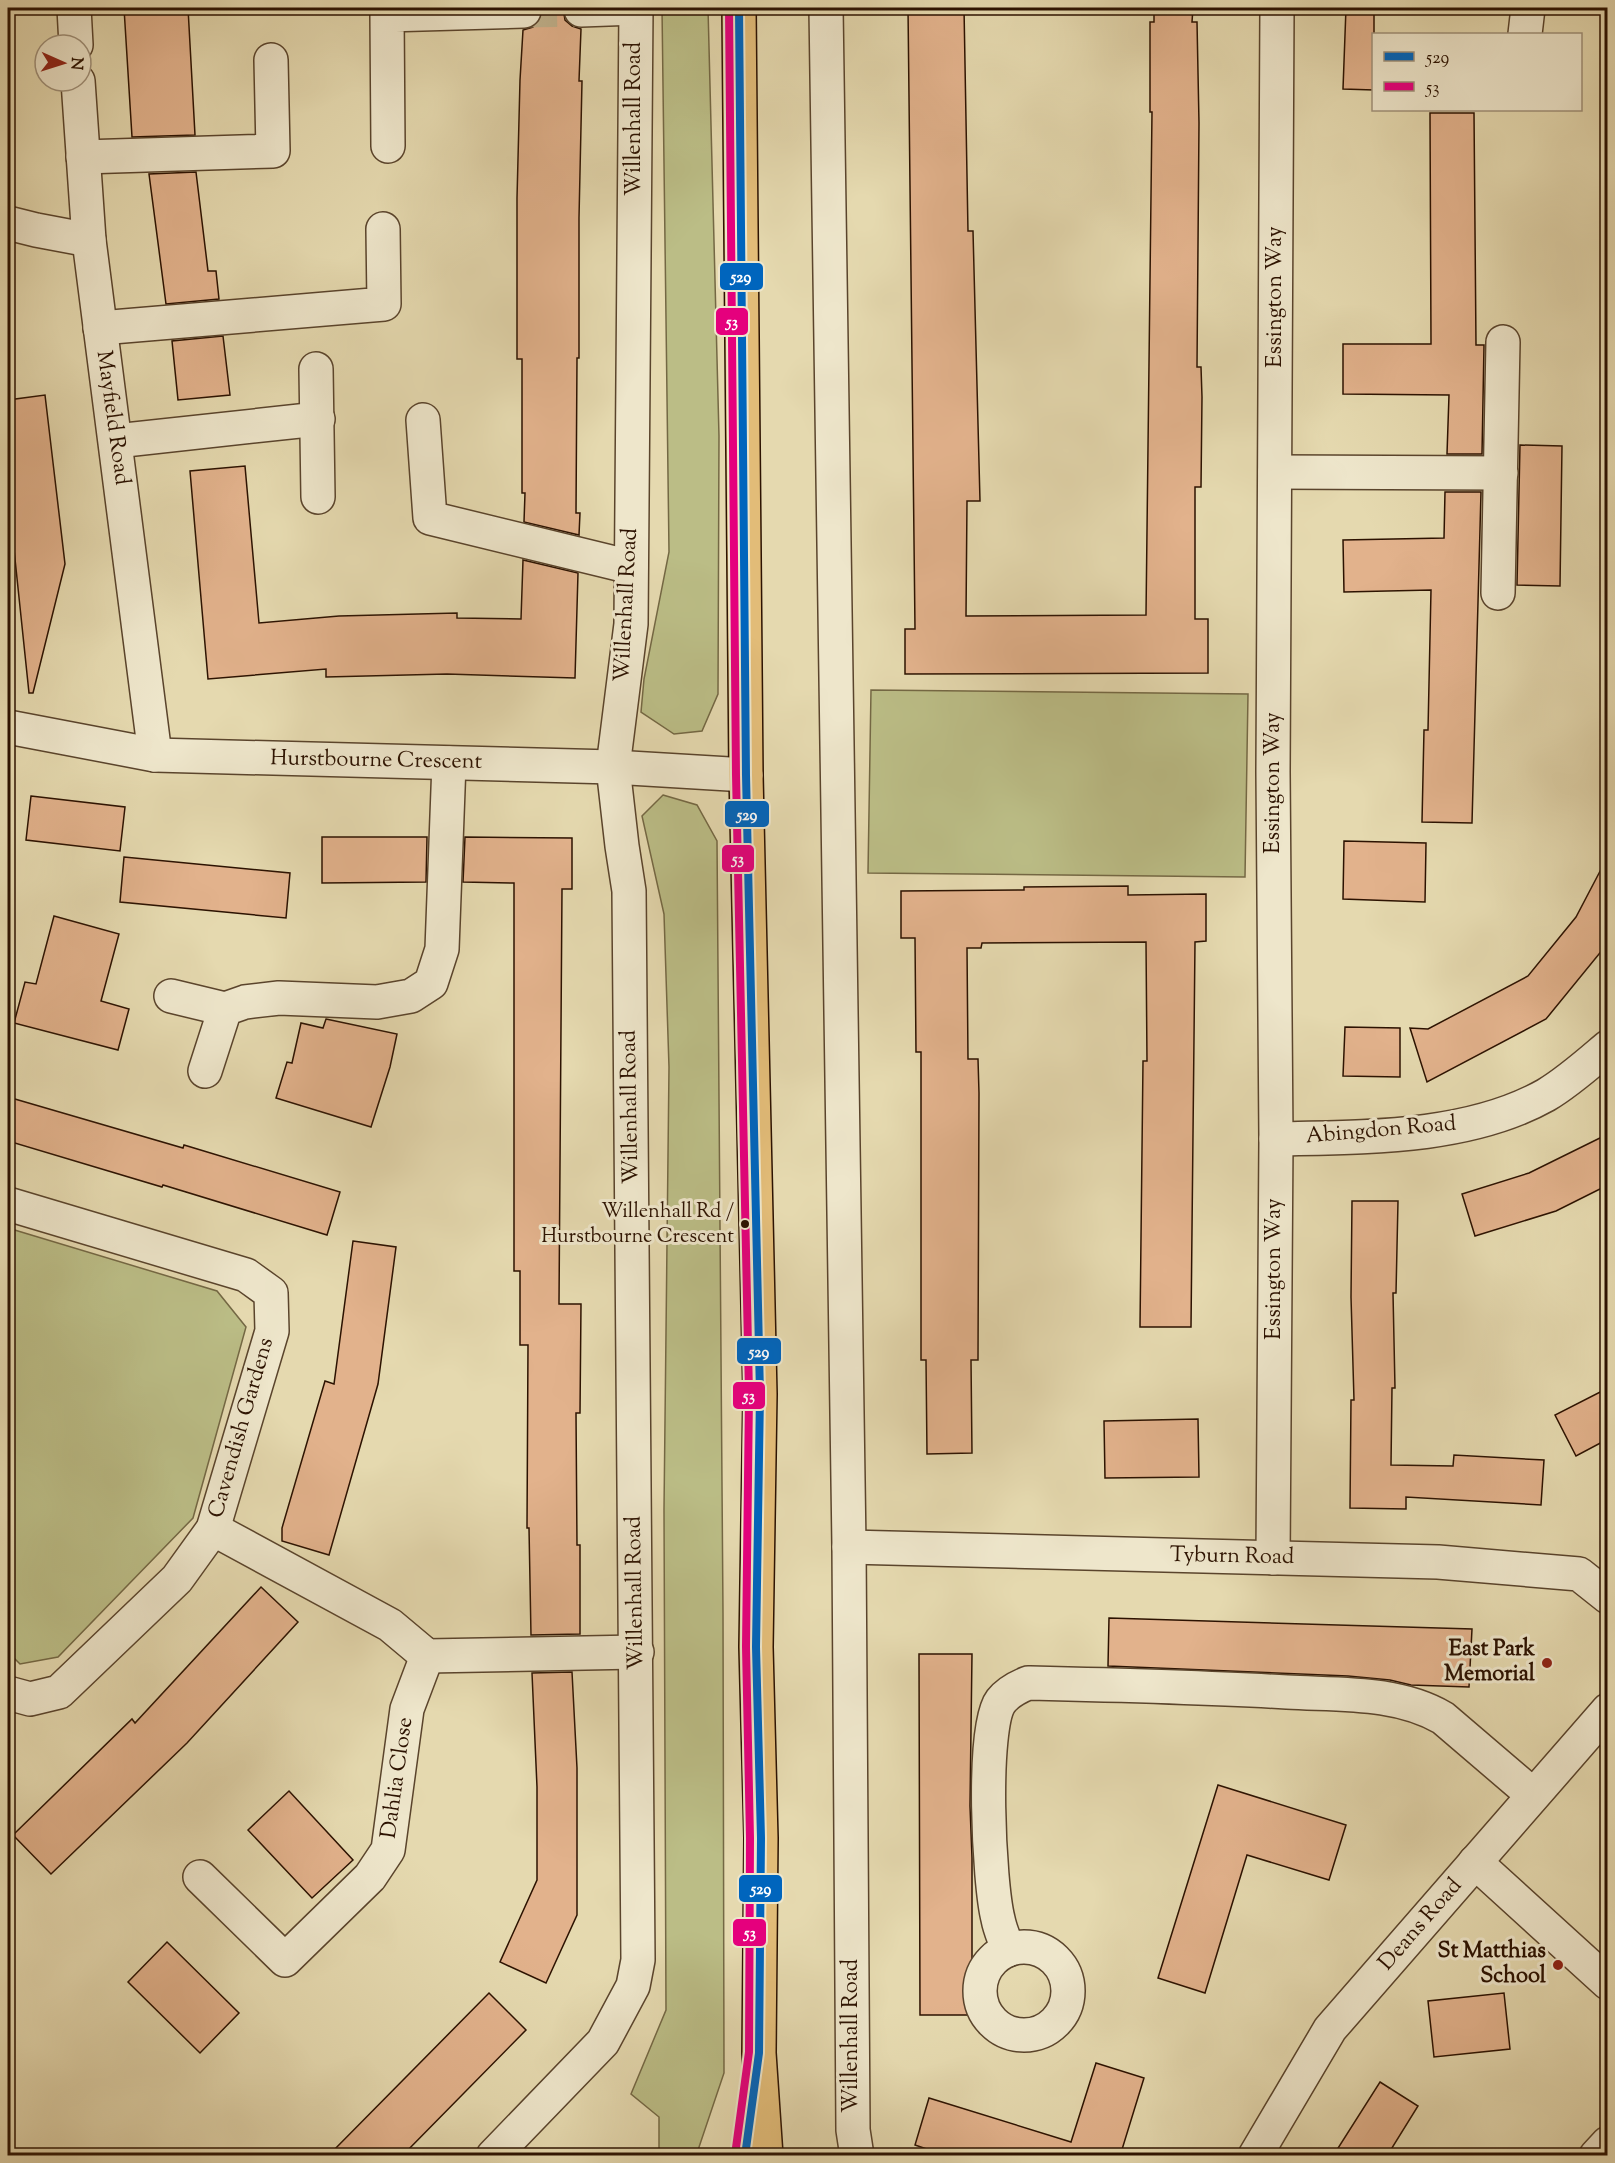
<svg xmlns="http://www.w3.org/2000/svg" width="1615" height="2163" font-family="'Sorts Mill Goudy',serif">
<style>
.green{fill:#bbbd86;stroke:#746844;stroke-width:1.5}
.building{fill:#e2b28c;stroke:#2c1201;stroke-width:1.5}
.lines{fill:none;stroke-linecap:round;stroke-linejoin:round}
.minor-tunnel{stroke:#c0b18c;stroke-width:33;stroke-dasharray:33 16;stroke-linecap:butt}
.minor-casing{stroke:#5a442c;stroke-width:36}
.highway-casing{stroke:#2c1201;stroke-width:36}
.minor{stroke:#eee6cb;stroke-width:33}
.highway{stroke:#e2bc78;stroke-width:33}
.bus-1-casing{stroke:#eee6cb;stroke-width:12}
.bus-2-casing{stroke:#eee6cb;stroke-width:12}
.bus-1{stroke:#0065bd;stroke-width:8}
.bus-2{stroke:#e5007d;stroke-width:8}
.bus-dot{fill:#2c1201;stroke:#eee6cb;stroke-width:2}
.poi-dot{fill:#8f2418;stroke:#eee6cb;stroke-width:2}
.labels{text-anchor:middle;dominant-baseline:central;stroke-width:6;stroke-linejoin:round;paint-order:stroke}
.bus-label{font-size:20px;fill:#2c1201;stroke:#eee6cb;text-anchor:end}
.street-label{font-size:22px;fill:#2c1201;stroke:#eee6cb}
.poi-label{font-size:22px;font-weight:bold;fill:#2c1201;stroke:#eee6cb;text-anchor:end}
.line-badge{stroke:#eee6cb;stroke-width:2}
.badge-label{font-size:16px;text-anchor:middle;font-weight:bold;fill:#fff}
</style>
<rect width="100%" height="100%" fill="#e5d9af"/>
<filter id="stains"><feTurbulence type="fractalNoise" baseFrequency=".00333" numOctaves="4"/><feColorMatrix values="0 0 0 0 .2 0 0 0 0 .09 0 0 0 0 .02 0 0 0 .5 -.17"/></filter>
<radialGradient id="worn" r=".72"><stop offset=".6" stop-color="#630" stop-opacity="0"/><stop offset="1" stop-color="#630" stop-opacity=".3"/></radialGradient>
<!-- green -->
<g class="green">
<polygon points="662,8 708,8 719,436 718,694 702,731 674,734 641,712 644,679 669,552"/>
<polygon points="871,690 1248,694 1245,877 868,873"/>
<polygon points="663,795 697,805 717,841 723,1613 724,2073 696,2156 659,2155 659,2117 631,2094 666,2010 664,1510 669,1067 664,914 642,816"/>
<polygon points="8,1228 217,1291 246,1327 193,1518 58,1657 20,1664 8,1652"/>
</g>
<!-- building -->
<g class="building">
<polygon points="124,8 188,8 195,135 132,137"/>
<polygon points="542,8 563,8 565,20 572,26 581,29 579,81 582,81 579,218 579,358 577,358 576,513 580,513 579,535 524,522 525,493 522,493 522,359 517,359 517,198 520,80 523,30 533,27 540,20"/>
<polygon points="908,8 964,8 968,231 973,231 980,501 967,501 966,616 1146,615 1152,112 1150,112 1150,22 1154,22 1154,8 1193,8 1192,22 1197,22 1199,123 1197,367 1201,367 1202,397 1201,487 1195,487 1195,619 1208,619 1208,673 905,674 905,629 915,629"/>
<polygon points="1346,8 1374,8 1374,90 1343,89"/>
<polygon points="1430,113 1474,113 1476,345 1484,345 1482,454 1447,454 1449,395 1343,394 1343,344 1431,344"/>
<polygon points="196,172 208,271 216,271 219,299 166,304 149,174"/>
<polygon points="223,336 230,395 178,400 172,341"/>
<polygon points="45,395 65,564 33,693 29,693 8,492 8,400"/>
<polygon points="1520,445 1562,446 1560,586 1517,585"/>
<polygon points="245,466 259,623 339,616 457,613 457,618 521,619 523,560 578,573 575,678 447,674 326,677 326,669 208,679 190,471"/>
<polygon points="1445,492 1481,492 1472,823 1422,822 1424,730 1428,730 1431,590 1344,592 1343,540 1444,538"/>
<polygon points="31,796 125,807 120,851 26,840"/>
<polygon points="322,837 427,837 426,882 322,883"/>
<polygon points="465,837 572,838 572,889 562,889 559,1304 581,1304 580,1413 576,1413 577,1545 580,1545 580,1634 531,1635 529,1528 527,1528 528,1345 520,1345 520,1271 514,1271 514,883 463,882"/>
<polygon points="1344,841 1426,843 1425,902 1343,899"/>
<polygon points="1608,856 1608,943 1546,1019 1427,1082 1410,1028 1428,1029 1528,976 1576,917"/>
<polygon points="124,857 290,873 286,918 120,902"/>
<polygon points="1128,886 1128,895 1206,894 1206,941 1195,942 1191,1327 1140,1327 1143,1061 1147,1061 1146,942 982,943 981,948 967,948 968,1059 978,1059 979,1093 978,1360 971,1360 972,1453 927,1454 926,1360 921,1360 921,1052 916,1052 915,938 901,938 901,891 1024,890 1024,887"/>
<polygon points="54,916 119,934 101,1001 129,1009 118,1050 14,1023 25,982 36,984"/>
<polygon points="326,1019 397,1034 390,1067 371,1127 276,1098 287,1062 292,1063 301,1023 323,1028"/>
<polygon points="1345,1027 1400,1028 1400,1077 1343,1076"/>
<polygon points="8,1097 183,1148 184,1145 340,1192 327,1235 163,1185 162,1187 8,1141"/>
<polygon points="1608,1134 1608,1185 1556,1211 1475,1236 1462,1194 1529,1173"/>
<polygon points="1352,1201 1398,1201 1396,1293 1393,1293 1395,1388 1392,1388 1391,1465 1453,1466 1454,1455 1544,1460 1541,1505 1406,1497 1406,1509 1350,1508 1351,1400 1354,1400 1351,1297"/>
<polygon points="353,1241 396,1247 378,1384 329,1555 282,1541 282,1528 325,1381 334,1384"/>
<polygon points="1608,1388 1608,1439 1576,1456 1555,1415"/>
<polygon points="1198,1419 1199,1477 1105,1478 1104,1421"/>
<polygon points="261,1587 298,1622 187,1743 51,1874 13,1835 132,1719 135,1723"/>
<polygon points="1109,1618 1472,1629 1469,1687 1411,1685 1390,1680 1348,1676 1108,1666"/>
<polygon points="919,1654 972,1654 970,1806 972,1858 972,2015 920,2015"/>
<polygon points="572,1672 577,1768 577,1915 546,1983 500,1962 537,1880 537,1787 532,1673"/>
<polygon points="1218,1785 1346,1825 1329,1880 1247,1855 1205,1993 1158,1978"/>
<polygon points="289,1791 353,1860 312,1898 248,1830"/>
<polygon points="167,1942 239,2013 200,2053 128,1982"/>
<polygon points="489,1993 526,2030 402,2156 328,2156"/>
<polygon points="1504,1993 1510,2049 1434,2057 1428,2001"/>
<polygon points="1096,2063 1144,2078 1120,2156 947,2156 915,2145 929,2098 1071,2142"/>
<polygon points="1380,2082 1418,2106 1387,2156 1333,2156"/>
</g>
<g class="lines">
<!-- minor-tunnel -->
<polyline class="minor-tunnel" points="524,11 581,10"/>
<defs>
<g id="minor">
<polyline points="74,8 76,45"/>
<polyline points="826,8 849,1547 853,2130 857,2156"/>
<polyline points="581,10 636,8"/>
<polyline points="1525,34 1528,8"/>
<polyline points="78,81 89,240 155,755"/>
<polyline points="388,146 387,15 524,11"/>
<polyline points="83,157 273,151 271,60"/>
<polyline points="8,223 36,230 89,240"/>
<polyline points="100,328 384,304 383,229"/>
<polyline points="316,369 318,497"/>
<polyline points="423,420 430,518 631,567"/>
<polyline points="116,441 318,419"/>
<polyline points="1275,472 1501,473"/>
<polyline points="1498,593 1503,342"/>
<polyline points="8,727 155,755 613,767 746,775"/>
<polyline points="171,996 225,1009"/>
<polyline points="205,1071 225,1009 245,1002 279,998 377,1002 411,996 431,983 442,949 449,763"/>
<path d="M1276,1139C1364,1137 1468,1139 1546,1095C1568,1082 1588,1064 1608,1047"/>
<polyline points="8,1204 246,1275 271,1293 272,1331 213,1529 177,1579 59,1692 30,1699 8,1693"/>
<polyline points="213,1529 390,1625 427,1656 637,1652"/>
<polyline points="849,1547 1438,1562 1579,1574 1608,1597"/>
<polyline points="1273,1558 1276,1139 1273,772 1277,8"/>
<polyline points="1475,1862 1608,1983"/>
<polyline points="200,1877 285,1960 370,1877 388,1850 407,1709 427,1656"/>
<circle cx="1024" cy="1991" r="44"/>
<path d="M1008,1950C1005,1940 1000,1930 998,1919C989,1884 981,1727 1001,1701C1008,1692 1018,1687 1028,1683C1114,1685 1201,1687 1287,1692C1339,1695 1397,1691 1443,1718L1533,1795"/>
<polyline points="493,2156 603,2042 633,1986 638,1960 629,891 622,846 613,767 631,624 636,8"/>
<polyline points="1255,2156 1330,2029 1608,1710"/>
<polyline points="1596,2156 1608,2143"/>
</g>
<polyline id="highway" points="739,8 746,775 760,1394 756,1647 761,1838 759,2053 766,2156"/>
</defs>
<!-- minor casing -->
<use href="#minor" class="minor-casing"/>
<!-- highway casing -->
<use href="#highway" class="highway-casing"/>
<!-- minor -->
<use href="#minor" class="minor"/>
<!-- highway -->
<use href="#highway" class="highway"/>
<defs>
<polyline id="bus-1" points="739,8 746,775 760,1394 756,1647 761,1838 759,2053 745,2156"/>
<polyline id="bus-2" points="729,8 736,775 749,1394 746,1647 750,1838 749,2052 735,2155"/>
</defs>
<!-- bus-1 casing -->
<use href="#bus-1" class="bus-1-casing"/>
<!-- bus-2 casing -->
<use href="#bus-2" class="bus-2-casing"/>
<!-- bus-1 -->
<use href="#bus-1" class="bus-1"/>
<!-- bus-2 -->
<use href="#bus-2" class="bus-2"/>
</g>
<!-- markers -->
<circle class="bus-dot" cx="745" cy="1224" r="5"/>
<g class="poi-dot">
<circle cx="1547" cy="1663" r="6"/>
<circle cx="1558" cy="1965" r="6"/>
</g>
<g class="labels">
<!-- bus labels -->
<g class="bus-label">
<text x="734" y="1212">Willenhall Rd /<tspan x="734" dy="25">Hurstbourne Crescent</tspan></text>
</g>
<!-- street labels -->
<g class="street-label">
<text transform="translate(635 119) rotate(-90)">Willenhall Road</text>
<text transform="translate(1276 297) rotate(-90)">Essington Way</text>
<text transform="translate(112 418) rotate(82)">Mayfield Road</text>
<text transform="translate(627 605) rotate(-87)">Willenhall Road</text>
<text transform="translate(376 761) rotate(1)">Hurstbourne Crescent</text>
<text transform="translate(1274 783) rotate(-90)">Essington Way</text>
<text transform="translate(631 1107) rotate(-91)">Willenhall Road</text>
<text transform="translate(1381 1131) rotate(-5)">Abingdon Road</text>
<text transform="translate(1275 1269) rotate(-90)">Essington Way</text>
<text transform="translate(242 1428) rotate(-74)">Cavendish Gardens</text>
<text transform="translate(1232 1557) rotate(1)">Tyburn Road</text>
<text transform="translate(636 1593) rotate(-91)">Willenhall Road</text>
<text transform="translate(398 1778) rotate(-82)">Dahlia Close</text>
<text transform="translate(1421 1925) rotate(-49)">Deans Road</text>
<text transform="translate(852 2036) rotate(-90)">Willenhall Road</text>
</g>
<!-- poi labels -->
<g class="poi-label">
<text x="1535" y="1650">East Park<tspan x="1535" dy="25">Memorial</tspan></text>
<text x="1546" y="1952">St Matthias<tspan x="1546" dy="25">School</tspan></text>
</g>
</g>
<g class="line-badge">
<rect x="719" y="262" width="45" height="29" rx="6" fill="#0065bd"/>
<rect x="715" y="307" width="34" height="29" rx="6" fill="#e5007d"/>
<rect x="724" y="800" width="46" height="28" rx="6" fill="#0065bd"/>
<rect x="721" y="844" width="34" height="29" rx="6" fill="#e5007d"/>
<rect x="736" y="1337" width="46" height="28" rx="6" fill="#0065bd"/>
<rect x="732" y="1381" width="34" height="29" rx="6" fill="#e5007d"/>
<rect x="738" y="1874" width="45" height="29" rx="6" fill="#0065bd"/>
<rect x="732" y="1918" width="35" height="29" rx="6" fill="#e5007d"/>
</g>
<g class="badge-label">
<text x="741" y="282">529</text>
<text x="732" y="327">53</text>
<text x="747" y="820">529</text>
<text x="738" y="864">53</text>
<text x="759" y="1357">529</text>
<text x="749" y="1401">53</text>
<text x="761" y="1894">529</text>
<text x="750" y="1938">53</text>
</g>
<!-- margin -->
<rect width="1615" height="2163" fill="none" stroke="#e5d9af" stroke-width="30"/>
<rect x="9" y="9" width="1597" height="2145" fill="none" stroke="#2c1201" stroke-width="3"/>
<rect x="15" y="15" width="1585" height="2133" fill="none" stroke="#2c1201" stroke-width="1.5"/>
<!-- legend -->
<rect x="1372" y="33" width="210" height="78" fill="#eee6cb" stroke="#a0917a" stroke-width="1.5"/>
<rect x="1384" y="52" width="30" height="9" fill="#0065bd" stroke="#a0917a" stroke-width="1.5"/>
<text x="1426" y="63" font-size="18" fill="#2c1201">529</text>
<rect x="1384" y="82" width="30" height="9" fill="#e5007d" stroke="#a0917a" stroke-width="1.5"/>
<text x="1426" y="93" font-size="18" fill="#2c1201">53</text>
<!-- north arrow -->
<g transform="translate(63 63) rotate(93)"><circle r="28" fill="#eee6cb" stroke="#a0917a" stroke-width="1.5"/>
<path d="M0-4.5L10 22L0 15L-10 22Z" fill="#8f2418"/>
<text y="-9" font-size="16" font-weight="bold" text-anchor="middle" fill="#2c1201">N</text>
</g>
<rect width="100%" height="100%" filter="url(#stains)"/>
<rect width="100%" height="100%" fill="url(#worn)"/>
</svg>
